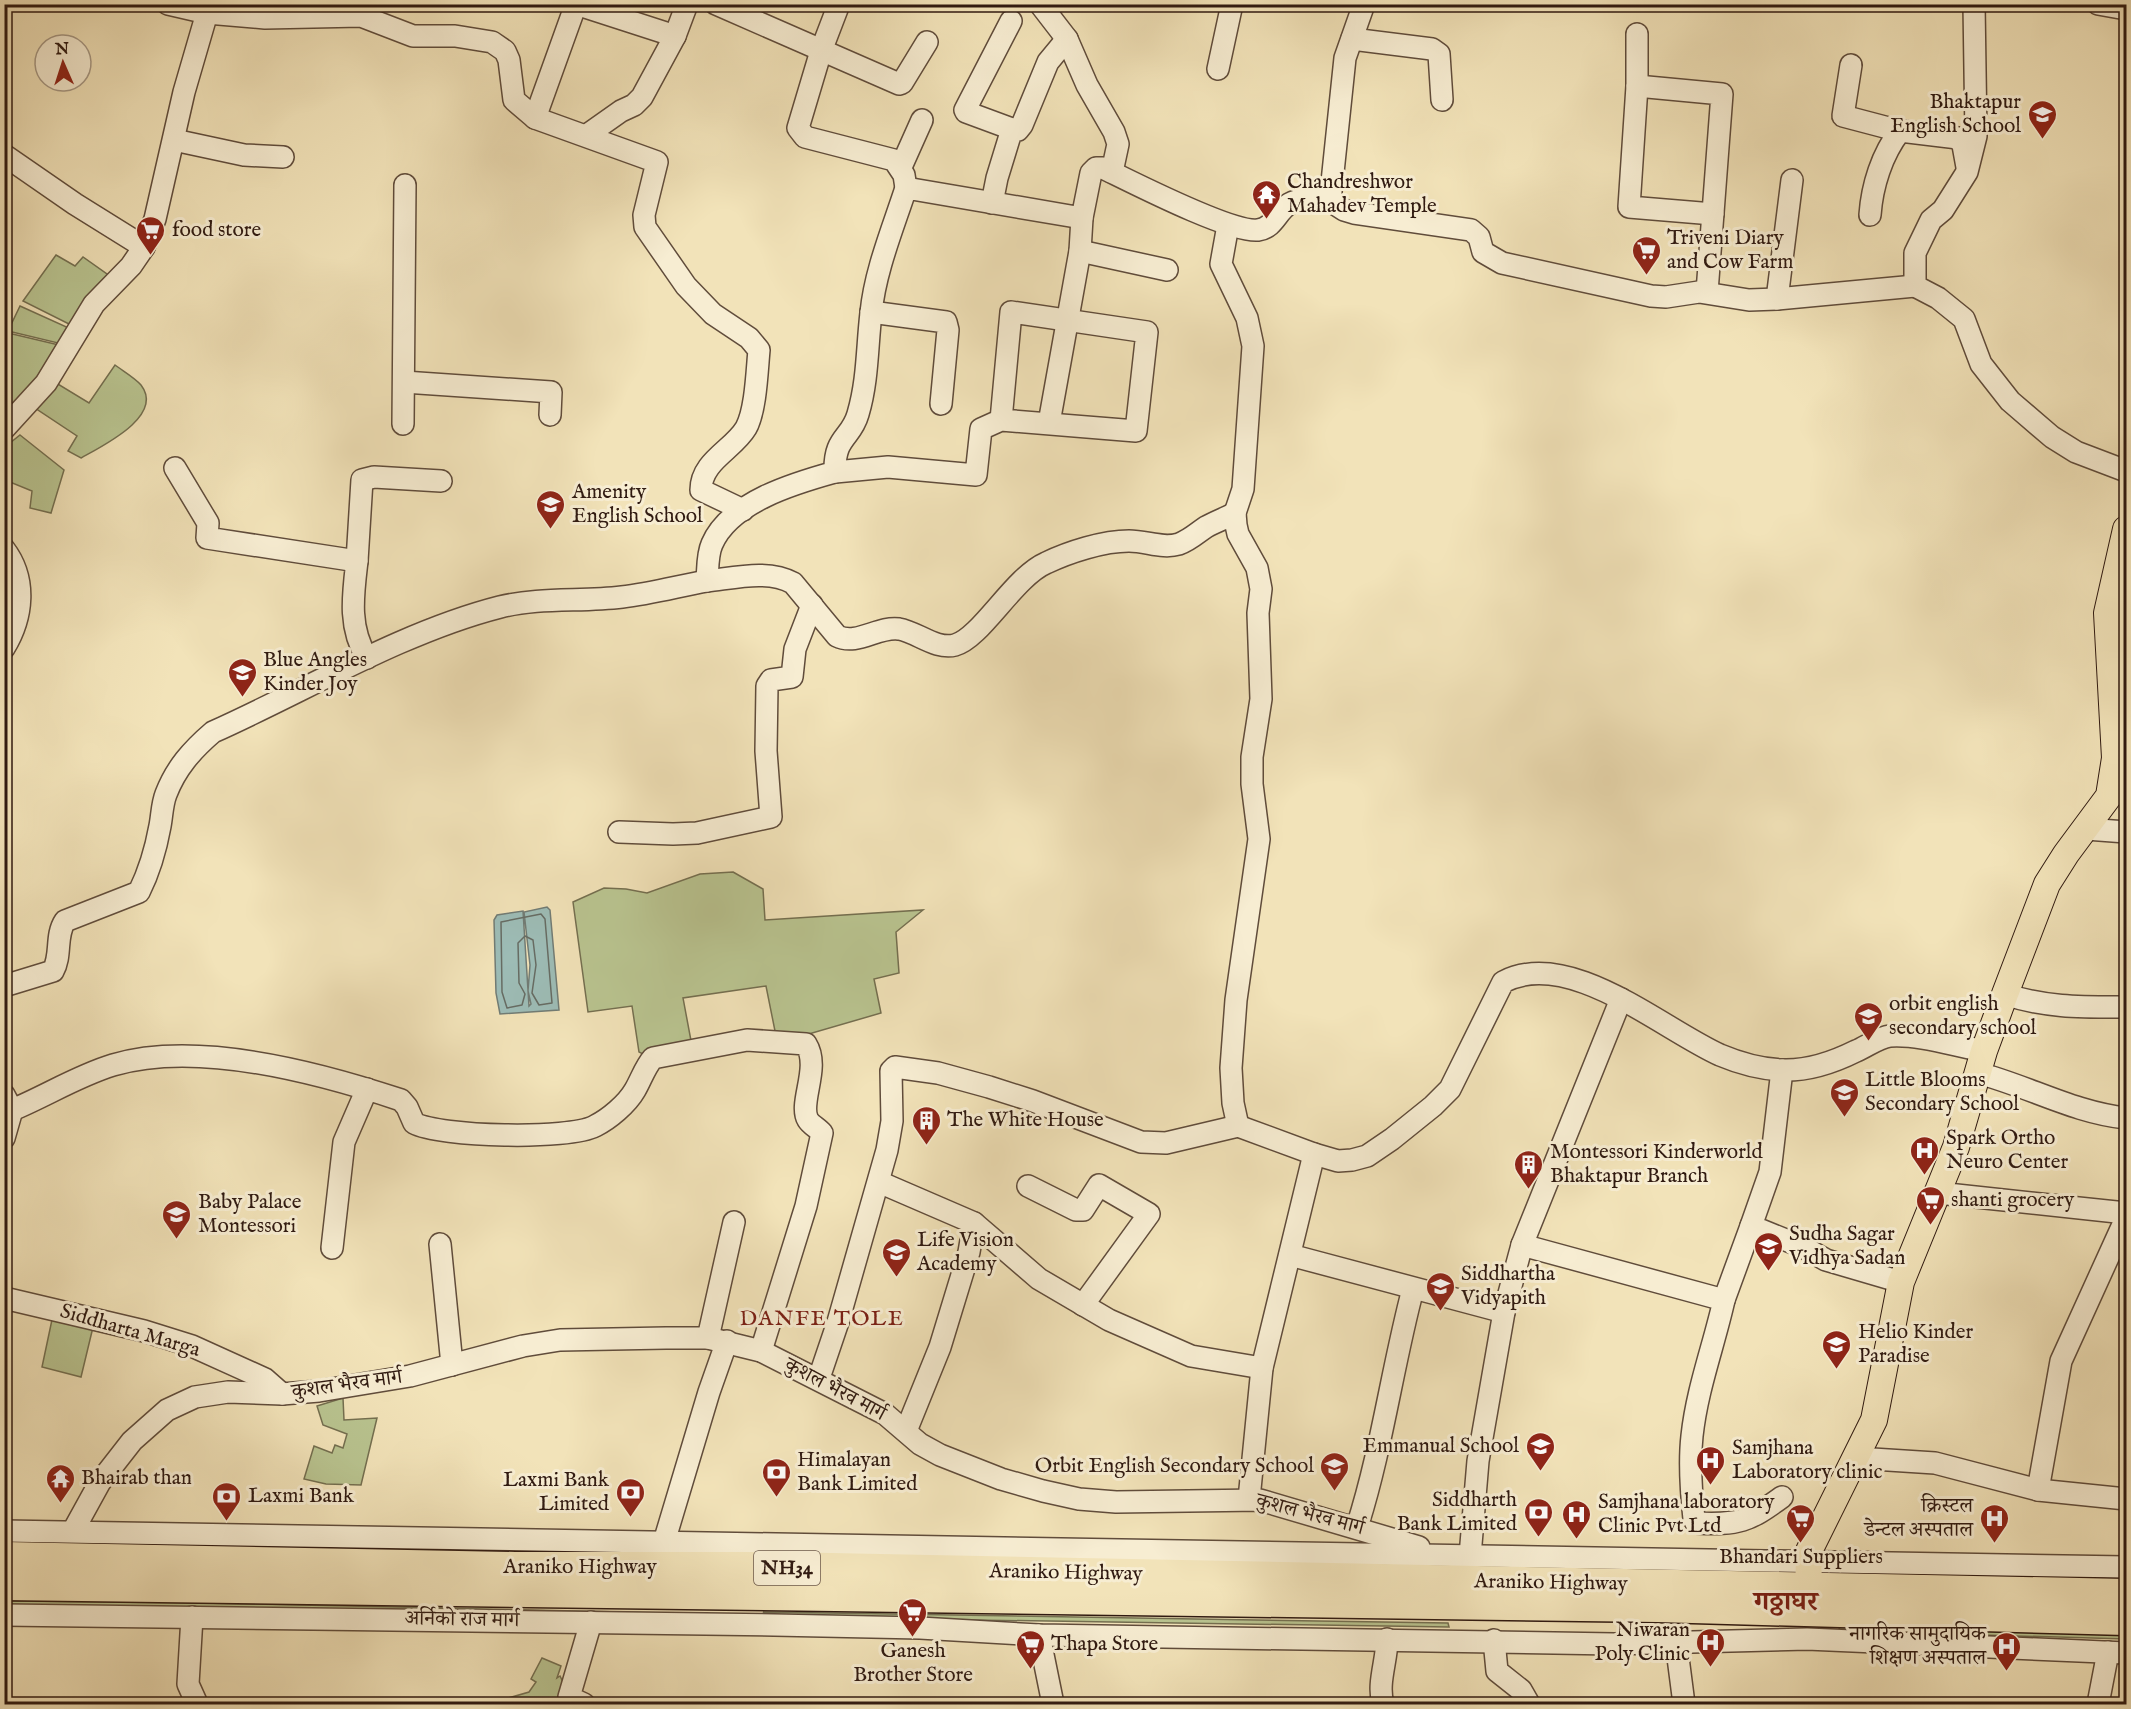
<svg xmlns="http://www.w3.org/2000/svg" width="2131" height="1709" font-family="'IM FELL English','Noto Serif Devanagari',serif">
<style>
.green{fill:#b9c490;stroke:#746f50;stroke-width:1.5}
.water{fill:#9dbdb7;stroke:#717c75;stroke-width:1.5}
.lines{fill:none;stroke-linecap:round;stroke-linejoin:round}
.shore{stroke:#666c64;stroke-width:1.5}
.minor-casing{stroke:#604c3b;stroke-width:24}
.major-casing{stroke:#301a11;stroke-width:28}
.highway-casing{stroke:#301a11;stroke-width:33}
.minor{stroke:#f7edd2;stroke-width:21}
.major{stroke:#f2e3b9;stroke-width:26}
.highway{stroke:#f2e3b9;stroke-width:30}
.labels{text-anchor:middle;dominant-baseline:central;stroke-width:6;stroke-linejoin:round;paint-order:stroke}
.shield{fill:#f7edd2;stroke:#6c594b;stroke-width:1.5}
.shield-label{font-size:20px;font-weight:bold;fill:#301a11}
.poi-label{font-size:21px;fill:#301a11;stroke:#f7edd2;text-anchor:start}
.street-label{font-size:21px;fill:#301a11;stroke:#f7edd2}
.neighbourhood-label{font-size:22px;letter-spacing:1.5px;fill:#7a1f14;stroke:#f7edd2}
.district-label{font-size:27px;font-weight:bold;fill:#7a1f14;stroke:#f7edd2}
</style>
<rect width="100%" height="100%" fill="#f2e3b9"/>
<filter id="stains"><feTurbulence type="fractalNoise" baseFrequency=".00333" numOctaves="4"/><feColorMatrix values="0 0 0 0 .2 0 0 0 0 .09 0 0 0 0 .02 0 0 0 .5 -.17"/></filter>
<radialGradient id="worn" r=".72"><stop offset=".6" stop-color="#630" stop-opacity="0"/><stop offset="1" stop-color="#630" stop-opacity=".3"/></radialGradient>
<!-- green -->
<g class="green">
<polygon points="56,255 75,266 83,257 114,279 75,327 23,301"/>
<polygon points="20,306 71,329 62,344 8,331"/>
<polygon points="4,332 59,345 42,378 4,414"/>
<path d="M115,365C123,371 135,378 141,385C165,416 102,446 81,458L68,451L77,436L35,408L53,381L89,403Z"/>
<polygon points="20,435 64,470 51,513 30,508 32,491 5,480 5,447"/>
<polygon points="733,872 763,889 765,920 923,910 896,932 899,973 874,979 881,1013 795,1038 776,1036 766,986 683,998 692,1046 645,1055 639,1052 632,1006 588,1012 573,902 604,888 626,889 647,893 700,874"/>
<polygon points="53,1315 94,1323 81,1377 42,1367"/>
<polygon points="343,1398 344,1420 377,1418 361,1485 326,1484 304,1479 314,1446 332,1453 335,1445 343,1448 347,1434 323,1425 317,1406"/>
<polygon points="5,1601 202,1603 667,1613 636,1618 5,1605"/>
<polygon points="763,1612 1448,1623 1449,1627 772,1617"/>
<polygon points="1838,1624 2126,1631 2126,1639 1840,1631"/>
<polygon points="542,1658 561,1666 557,1678 560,1676 565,1686 556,1704 486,1704 488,1700 498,1701 529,1692 536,1682 531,1679"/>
</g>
<!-- water -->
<polygon class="water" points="547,907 550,910 559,1010 500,1014 496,993 494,920 497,915 523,911 529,1006 531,1004 528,991 530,965 524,912"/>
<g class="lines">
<!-- shore -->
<polygon class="shore" points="541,914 545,919 552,1003 539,1005 532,993 536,965 533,940 525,936 518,943 519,983 525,994 522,1005 507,1008 502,992 501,922"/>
<defs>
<g id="minor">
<path d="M168,4L207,13L265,18L361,16L413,36H455L492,42L505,51L509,60L514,100L535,118L657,162L644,215L645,227L686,286L713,314L749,338L759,350C757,370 756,410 746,428C733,450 701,461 701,490L743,510"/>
<polyline points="576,4 675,36"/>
<polyline points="716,4 899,84 902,83 927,42"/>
<polyline points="839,4 821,51 798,128 805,137 894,160 904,175 906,188"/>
<polyline points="1040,4 1067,39 1087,85 1114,132 1118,144 1112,172"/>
<polyline points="1974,4 1976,136 1967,172 1943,210 1931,220 1915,253 1915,286 1938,298 1964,319 1981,364 2010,401 2052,437 2076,452 2126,471"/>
<polyline points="2098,4 2126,9"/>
<polyline points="1011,21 965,110 966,112 1012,129"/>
<polyline points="1637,34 1637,86 1629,207 1713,214"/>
<polyline points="1352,39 1432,49 1439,54 1442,100"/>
<polyline points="1851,65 1843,116 1900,131"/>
<polyline points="1218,69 1232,4"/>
<polyline points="1637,86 1722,94 1707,292"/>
<polyline points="535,118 576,4"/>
<polyline points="587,135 621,111 634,105 642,97 675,36 687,4"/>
<polyline points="174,140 244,155 283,157"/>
<polyline points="4,155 75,204 144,247"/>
<polyline points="901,167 922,120"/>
<polyline points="1330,201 1344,210 1354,213 1471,230 1479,237 1483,252 1502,263 1651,296 1666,297 1699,292 1749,300 1777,299 1915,286"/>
<polyline points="992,203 997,178 1012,129 1018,130 1022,125 1048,62 1067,39"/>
<path d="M1870,215C1872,186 1882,154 1900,131L1958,138L1963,145L1967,167"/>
<polyline points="1228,225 1221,264 1247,318 1253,346 1243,489 1235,513 1236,525 1238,534 1257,568 1261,589 1258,613 1261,699 1252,757 1252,784 1259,839 1236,1000 1231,1068 1233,1103 1238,1126"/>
<polyline points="1080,251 1167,270"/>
<polyline points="1777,299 1792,180"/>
<polyline points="871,312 946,322 948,330 941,404"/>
<polyline points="404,382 551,392 550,415"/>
<polyline points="1049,423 1080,251 1082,218"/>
<polyline points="403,424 405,185"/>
<polyline points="4,429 46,383 94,304 131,266 144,247 155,219 184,92 207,13"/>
<path d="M175,468L208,523L207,538L357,561C353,595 348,627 367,658"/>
<polyline points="835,472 888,467 976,475 981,429 1001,420 1136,431 1147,332 1011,312 1001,420"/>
<path d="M4,549C27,579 23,617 4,648"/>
<polyline points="357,561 362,480 374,477 441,481"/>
<path d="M707,581C734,578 768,569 793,583L837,636C857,646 878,626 899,629C917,632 936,650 955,645C981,638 1014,577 1046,563C1069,552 1103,541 1129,541C1147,541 1162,549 1179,544C1190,540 1197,533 1206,527C1215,522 1226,518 1235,513"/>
<polyline points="2086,829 2126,832"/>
<polyline points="619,832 673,834 697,833 771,817 766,751 767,686 771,680 792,677 795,649 812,605"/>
<path d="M4,986L53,971C62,955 55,936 65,921L139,892C149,872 156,848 160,826C162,816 162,804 166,794C176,768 192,750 213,732C305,691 402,632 500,607C540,597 581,602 622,597C650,594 679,586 707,581C708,570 707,555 712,544C730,502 795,483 835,472C834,436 851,439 858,414C868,380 867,347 871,313C875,271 893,228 906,188L1082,218L1091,173L1096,168H1103C1132,182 1231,233 1258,230C1274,228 1277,211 1289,204C1302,197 1316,200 1330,201L1345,58L1364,4"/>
<path d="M2005,994C2045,1008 2085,1007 2126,1007"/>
<polyline points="1782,1070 1770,1172 1751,1226 1803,1247 1826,1260 1901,1282"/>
<path d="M1978,1073C2028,1086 2075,1113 2126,1118"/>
<polyline points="4,1095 12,1110 4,1138"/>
<path d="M12,1110C46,1096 77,1076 113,1065C196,1040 320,1073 401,1100L407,1107L414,1123C440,1137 569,1140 595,1126C609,1119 627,1104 635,1090C641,1080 645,1067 653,1058L747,1040L806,1044C821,1068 798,1103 808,1120C811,1125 818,1128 822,1133L806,1206L761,1351"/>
<polyline points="879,1182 974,1223 1039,1279 1109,1320 1191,1356 1262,1368"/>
<polyline points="1028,1186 1076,1210 1083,1210 1099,1185 1149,1214 1083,1305"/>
<polyline points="1938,1193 2126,1213"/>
<polyline points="440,1244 452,1365"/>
<path d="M1522,1245L1724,1300C1714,1345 1697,1389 1692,1436C1689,1463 1691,1491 1694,1519L1696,1523C1739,1525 1748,1522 1782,1497"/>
<polyline points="332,1248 344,1142 367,1089"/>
<polyline points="1290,1255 1504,1312"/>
<polyline points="4,1298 144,1331 192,1346 265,1379 282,1394"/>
<polyline points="1724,1300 1751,1226"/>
<polyline points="708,1338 734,1222"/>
<path d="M819,1378L838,1322L887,1150L892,1121L891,1071L895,1067L938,1073L989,1087L1033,1101L1141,1142L1166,1143L1238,1126L1314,1154L1338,1161L1352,1160L1367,1156L1392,1139L1433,1106L1450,1089L1503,982C1569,947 1662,1029 1720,1055C1739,1063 1761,1069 1782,1070C1807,1071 1834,1062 1856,1051C1866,1047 1879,1037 1890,1036C1920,1034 1955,1046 1984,1051"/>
<polyline points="906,1431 940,1347 969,1252 974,1223"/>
<polyline points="1857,1458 1935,1463 2038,1490 2126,1499"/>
<polyline points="2038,1490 2061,1361 2126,1218"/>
<polyline points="1249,1499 1262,1368 1314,1154"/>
<path d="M1357,1527C1382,1449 1392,1368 1413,1289"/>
<polyline points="4,1531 2126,1567"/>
<polyline points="73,1531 100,1482 132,1441 167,1410 195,1397 228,1392 282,1394 319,1391 410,1376 523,1346 560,1340 666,1338 708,1338 761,1351 885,1414 920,1444 940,1455 1001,1479 1043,1491 1079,1499 1116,1502 1260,1500 1419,1547"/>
<polyline points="664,1542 709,1392 727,1341"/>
<polyline points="1470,1556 1478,1461 1504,1312 1522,1245 1621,999"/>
<polyline points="4,1615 774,1625 920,1628 1039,1635 1614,1644 1807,1639 2126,1653"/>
<polyline points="192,1617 188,1684 197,1704"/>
<polyline points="1039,1635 1053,1704"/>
<polyline points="1494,1640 1497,1671 1521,1690 1529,1704"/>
<polyline points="1676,1642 1684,1704"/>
<polyline points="584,1704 569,1697 591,1622"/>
<path d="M1383,1704C1377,1683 1387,1661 1387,1639"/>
<polyline points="2098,1704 2108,1652"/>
</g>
<polyline id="major" points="1808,1607 1809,1551 1874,1420 1901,1282 1956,1147 1984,1051 2005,994 2047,884 2066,854 2109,796 2115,758 2107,613 2126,529"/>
<g id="highway">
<polyline points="4,1557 515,1567 781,1567 2126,1594"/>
<polyline points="4,1585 1657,1607 2126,1620"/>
</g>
</defs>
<!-- minor casing -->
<use href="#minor" class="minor-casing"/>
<!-- major casing -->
<use href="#major" class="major-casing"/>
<!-- highway casing -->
<use href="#highway" class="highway-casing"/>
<!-- minor -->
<use href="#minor" class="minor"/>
<!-- major -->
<use href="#major" class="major"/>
<!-- highway -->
<use href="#highway" class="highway"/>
</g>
<!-- icons -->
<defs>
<symbol id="school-pin" viewBox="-11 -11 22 30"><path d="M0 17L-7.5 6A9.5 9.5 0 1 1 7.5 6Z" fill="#8f2418" stroke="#f7edd2"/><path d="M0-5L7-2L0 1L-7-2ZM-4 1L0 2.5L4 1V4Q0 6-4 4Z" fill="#fff"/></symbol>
<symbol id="temple-pin" viewBox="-11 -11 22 30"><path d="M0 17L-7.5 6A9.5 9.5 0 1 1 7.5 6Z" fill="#8f2418" stroke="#f7edd2"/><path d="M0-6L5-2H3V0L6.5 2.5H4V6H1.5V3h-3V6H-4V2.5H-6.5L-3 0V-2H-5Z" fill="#fff"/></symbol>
<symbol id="supermarket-pin" viewBox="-11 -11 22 30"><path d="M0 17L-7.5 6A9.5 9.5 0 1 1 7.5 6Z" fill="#8f2418" stroke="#f7edd2"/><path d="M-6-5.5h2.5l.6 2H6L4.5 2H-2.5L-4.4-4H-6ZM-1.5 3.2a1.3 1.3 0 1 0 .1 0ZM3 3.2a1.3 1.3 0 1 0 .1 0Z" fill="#fff"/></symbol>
<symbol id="building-pin" viewBox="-11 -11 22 30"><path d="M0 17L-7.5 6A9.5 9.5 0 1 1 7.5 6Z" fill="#8f2418" stroke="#f7edd2"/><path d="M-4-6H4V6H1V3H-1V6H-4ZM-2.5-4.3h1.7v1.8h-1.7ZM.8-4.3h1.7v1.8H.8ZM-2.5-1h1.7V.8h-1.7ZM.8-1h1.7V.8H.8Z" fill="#fff"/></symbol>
<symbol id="hospital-pin" viewBox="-11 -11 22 30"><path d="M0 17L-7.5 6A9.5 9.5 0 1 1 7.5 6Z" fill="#8f2418" stroke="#f7edd2"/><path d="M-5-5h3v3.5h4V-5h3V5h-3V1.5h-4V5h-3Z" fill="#fff"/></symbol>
<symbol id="bank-pin" viewBox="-11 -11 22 30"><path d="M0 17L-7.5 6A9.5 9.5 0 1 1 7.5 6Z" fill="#8f2418" stroke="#f7edd2"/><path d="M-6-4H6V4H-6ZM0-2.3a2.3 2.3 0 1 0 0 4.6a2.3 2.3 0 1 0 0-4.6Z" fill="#fff"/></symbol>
</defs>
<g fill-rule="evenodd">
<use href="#school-pin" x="2026" y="98" width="33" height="45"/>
<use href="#temple-pin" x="1250" y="178" width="33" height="45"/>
<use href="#supermarket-pin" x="134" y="214" width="33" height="45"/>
<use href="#supermarket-pin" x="1630" y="234" width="33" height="45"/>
<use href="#school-pin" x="534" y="488" width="33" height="45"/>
<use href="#school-pin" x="226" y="656" width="33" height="45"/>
<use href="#school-pin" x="1852" y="1000" width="33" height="45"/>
<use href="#school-pin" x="1828" y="1076" width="33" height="45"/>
<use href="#building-pin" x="910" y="1104" width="33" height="45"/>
<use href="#hospital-pin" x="1908" y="1134" width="33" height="45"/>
<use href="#building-pin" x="1512" y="1148" width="33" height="45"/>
<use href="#supermarket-pin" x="1914" y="1184" width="33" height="45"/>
<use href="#school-pin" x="160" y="1198" width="33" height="45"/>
<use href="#school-pin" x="1752" y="1230" width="33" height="45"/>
<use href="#school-pin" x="880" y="1236" width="33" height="45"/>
<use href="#school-pin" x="1424" y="1270" width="33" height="45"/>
<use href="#school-pin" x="1820" y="1328" width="33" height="45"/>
<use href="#school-pin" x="1524" y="1430" width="33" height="45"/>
<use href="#hospital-pin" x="1694" y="1444" width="33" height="45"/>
<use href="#school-pin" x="1318" y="1450" width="33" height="45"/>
<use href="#bank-pin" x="760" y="1456" width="33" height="45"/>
<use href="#temple-pin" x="44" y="1462" width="33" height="45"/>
<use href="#bank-pin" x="614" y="1476" width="33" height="45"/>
<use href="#bank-pin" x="210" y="1480" width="33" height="45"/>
<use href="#bank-pin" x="1522" y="1496" width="33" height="45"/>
<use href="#hospital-pin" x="1560" y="1498" width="33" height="45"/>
<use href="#supermarket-pin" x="1784" y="1502" width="33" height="45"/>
<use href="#hospital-pin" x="1978" y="1502" width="33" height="45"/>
<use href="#supermarket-pin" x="896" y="1596" width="33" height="45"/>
<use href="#hospital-pin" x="1694" y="1626" width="33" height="45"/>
<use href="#supermarket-pin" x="1014" y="1628" width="33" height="45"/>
<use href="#hospital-pin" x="1990" y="1630" width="33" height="45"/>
</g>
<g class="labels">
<!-- shield labels -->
<rect class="shield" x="754" y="1551" width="66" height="34" rx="4.5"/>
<g class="shield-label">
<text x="787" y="1568">NH34</text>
</g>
<!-- poi labels -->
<g class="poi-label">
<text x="2021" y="102" text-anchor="end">Bhaktapur<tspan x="2021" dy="24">English School</tspan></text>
<text x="1287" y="182">Chandreshwor<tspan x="1287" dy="24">Mahadev Temple</tspan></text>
<text x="172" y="230">food store</text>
<text x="1667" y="238">Triveni Diary<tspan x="1667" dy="24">and Cow Farm</tspan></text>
<text x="572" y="492">Amenity<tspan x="572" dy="24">English School</tspan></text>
<text x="263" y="660">Blue Angles<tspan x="263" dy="24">Kinder Joy</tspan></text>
<text x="1889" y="1004">orbit english<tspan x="1889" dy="24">secondary school</tspan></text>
<text x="1865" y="1080">Little Blooms<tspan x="1865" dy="24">Secondary School</tspan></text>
<text x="947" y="1120">The White House</text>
<text x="1946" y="1138">Spark Ortho<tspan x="1946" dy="24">Neuro Center</tspan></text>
<text x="1550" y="1152">Montessori Kinderworld<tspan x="1550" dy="24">Bhaktapur Branch</tspan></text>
<text x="1951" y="1200">shanti grocery</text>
<text x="198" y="1202">Baby Palace<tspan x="198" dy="24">Montessori</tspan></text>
<text x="1789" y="1234">Sudha Sagar<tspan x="1789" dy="24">Vidhya Sadan</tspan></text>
<text x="917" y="1240">Life Vision<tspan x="917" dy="24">Academy</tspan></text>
<text x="1461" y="1274">Siddhartha<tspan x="1461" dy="24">Vidyapith</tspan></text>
<text x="1858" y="1332">Helio Kinder<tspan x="1858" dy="24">Paradise</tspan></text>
<text x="1519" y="1446" text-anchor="end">Emmanual School</text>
<text x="1732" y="1448">Samjhana<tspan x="1732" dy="24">Laboratory clinic</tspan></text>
<text x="797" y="1460">Himalayan<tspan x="797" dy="24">Bank Limited</tspan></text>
<text x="1314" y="1466" text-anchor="end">Orbit English Secondary School</text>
<text x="81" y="1478">Bhairab than</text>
<text x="609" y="1480" text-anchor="end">Laxmi Bank<tspan x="609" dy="24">Limited</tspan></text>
<text x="248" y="1496">Laxmi Bank</text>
<text x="1517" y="1500" text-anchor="end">Siddharth<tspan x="1517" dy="24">Bank Limited</tspan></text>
<text x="1598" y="1502">Samjhana laboratory<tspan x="1598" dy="24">Clinic Pvt Ltd</tspan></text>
<text x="1973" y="1506" text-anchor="end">क्रिस्टल<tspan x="1973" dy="24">डेन्टल अस्पताल</tspan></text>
<text x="1801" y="1557" text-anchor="middle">Bhandari Suppliers</text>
<text x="1690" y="1630" text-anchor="end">Niwaran<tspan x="1690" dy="24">Poly Clinic</tspan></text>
<text x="1986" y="1634" text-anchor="end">नागरिक सामुदायिक<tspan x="1986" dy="24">शिक्षण अस्पताल</tspan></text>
<text x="1051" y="1644">Thapa Store</text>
<text x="913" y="1651" text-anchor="middle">Ganesh<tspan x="913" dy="24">Brother Store</tspan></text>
</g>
<!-- street labels -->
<g class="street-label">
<text transform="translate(130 1331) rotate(16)">Siddharta Marga</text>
<text transform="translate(347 1385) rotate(-8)">कुशल‌ भैरव मार्ग</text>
<text transform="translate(835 1390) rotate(28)">कुशल‌ भैरव मार्ग</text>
<text transform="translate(1310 1515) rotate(15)">कुशल‌ भैरव मार्ग</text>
<text x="580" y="1567">Araniko Highway</text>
<text transform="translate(1066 1573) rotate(1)">Araniko Highway</text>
<text transform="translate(1551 1583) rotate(1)">Araniko Highway</text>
<text transform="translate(462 1620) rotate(1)">अर्निको राज मार्ग</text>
</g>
<!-- neighbourhood labels -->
<g class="neighbourhood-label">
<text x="822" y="1319">DANFE TOLE</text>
</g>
<!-- district labels -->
<g class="district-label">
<text x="1786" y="1603">गठ्ठाघर</text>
</g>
</g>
<!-- margin -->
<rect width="2131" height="1709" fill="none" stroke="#f2e3b9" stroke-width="24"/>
<rect x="6" y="6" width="2119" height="1697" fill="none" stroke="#301a11" stroke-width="3"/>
<rect x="12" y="12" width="2107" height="1685" fill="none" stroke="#301a11" stroke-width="1.5"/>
<!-- north arrow -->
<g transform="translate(63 63) rotate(357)"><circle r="28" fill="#f7edd2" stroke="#a79985" stroke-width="1.5"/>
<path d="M0-4.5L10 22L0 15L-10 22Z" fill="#8f2418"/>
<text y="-9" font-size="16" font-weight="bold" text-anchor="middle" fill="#301a11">N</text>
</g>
<rect width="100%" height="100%" filter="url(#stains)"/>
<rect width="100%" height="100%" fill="url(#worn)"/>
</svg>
